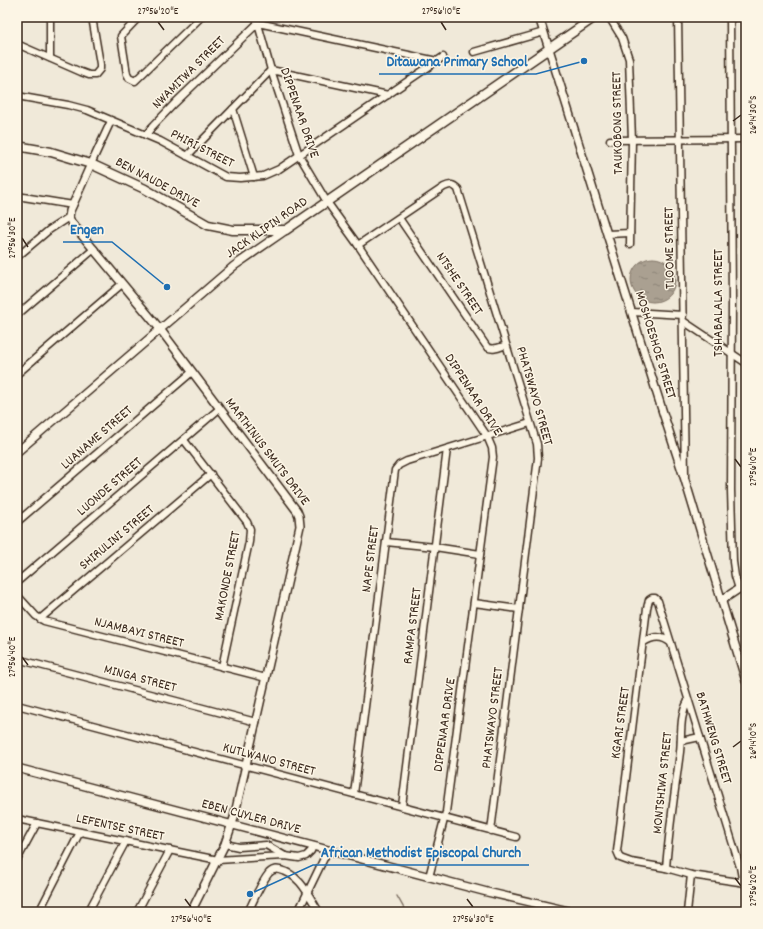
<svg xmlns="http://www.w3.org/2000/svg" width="763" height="929" font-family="Dekko,sans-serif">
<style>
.water{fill:url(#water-ripples);stroke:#7e7163}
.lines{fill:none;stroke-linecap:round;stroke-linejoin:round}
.stream{stroke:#7e7163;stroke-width:1.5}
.minor-casing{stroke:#3b2a1e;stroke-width:9}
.tertiary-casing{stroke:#3b2a1e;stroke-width:10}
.secondary-casing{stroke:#3b2a1e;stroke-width:11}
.minor{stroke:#fcf5e5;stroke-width:6}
.tertiary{stroke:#fcf5e5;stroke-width:7}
.secondary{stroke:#fcf5e5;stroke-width:8}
.ticks{fill:none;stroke:#3b2a1e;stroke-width:1.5}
.labels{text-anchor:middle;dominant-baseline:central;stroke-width:3;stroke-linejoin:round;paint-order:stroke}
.street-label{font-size:14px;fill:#3b2a1e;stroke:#fcf5e5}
.leader{fill:none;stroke:#1f6fb2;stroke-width:1.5}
.callout-dot{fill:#1f6fb2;stroke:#fcf5e5;stroke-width:1.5}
.callout-label{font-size:15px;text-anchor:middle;font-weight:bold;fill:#1f6fb2;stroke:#fcf5e5;stroke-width:3;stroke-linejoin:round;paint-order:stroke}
.neatline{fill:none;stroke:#3b2a1e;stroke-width:1.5}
.ticks-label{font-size:10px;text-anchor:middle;fill:#3b2a1e}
</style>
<defs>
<pattern id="water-ripples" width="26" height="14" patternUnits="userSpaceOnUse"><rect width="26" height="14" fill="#aaa091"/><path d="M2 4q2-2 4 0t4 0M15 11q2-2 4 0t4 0" fill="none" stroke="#8c8376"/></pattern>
</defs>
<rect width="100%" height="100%" fill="#f0e9d9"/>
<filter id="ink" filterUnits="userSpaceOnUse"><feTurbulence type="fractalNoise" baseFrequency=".025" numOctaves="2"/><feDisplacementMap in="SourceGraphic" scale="8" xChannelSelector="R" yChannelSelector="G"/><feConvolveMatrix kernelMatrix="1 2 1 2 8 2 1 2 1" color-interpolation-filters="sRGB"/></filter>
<g filter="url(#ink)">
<!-- water -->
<circle class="water" cx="653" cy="280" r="22"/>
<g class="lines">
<!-- stream -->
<polyline class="stream" points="397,896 406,912"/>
<defs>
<g id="minor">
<polyline points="50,17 50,58"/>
<polyline points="139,17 121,36 127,74 129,78 135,81 201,17"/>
<polyline points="256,17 271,70 299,155 327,202 358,245 487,436 492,448 493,457 446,812 429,877"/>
<polyline points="609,17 622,38 629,59 632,140 630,244"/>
<polyline points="678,17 685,476"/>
<polyline points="730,17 732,301 731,490 733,562 735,576 739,589"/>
<polyline points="17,44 81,72 89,75 95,75 100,69 100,64 92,17"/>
<polyline points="474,52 544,32"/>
<polyline points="17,96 68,105 87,110 160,141 226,177 240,178 263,176 279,169 443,57"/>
<polyline points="233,109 254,177"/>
<polyline points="146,135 152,127 175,103 258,23 437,61"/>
<polyline points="610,140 746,139"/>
<polyline points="187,156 271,70 388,95"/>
<polyline points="91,164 111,121"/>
<polyline points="17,196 73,205"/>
<path d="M399,218L487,347C493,351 500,347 506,345"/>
<polyline points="607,234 630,233"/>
<path d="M358,245L444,187C450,184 453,184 458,189L537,444L538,458L491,831"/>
<polyline points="17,257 49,230 69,217"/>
<polyline points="632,312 683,315"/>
<polyline points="17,315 94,249"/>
<polyline points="683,321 746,363"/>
<polyline points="17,374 122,284"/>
<polyline points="184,440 247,522 250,529 249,542 222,667"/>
<polyline points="17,522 192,372"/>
<polyline points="386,542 435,547 480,554"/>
<polyline points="17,582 219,409"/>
<polyline points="17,595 36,616 44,621 266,678"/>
<polyline points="474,603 519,609"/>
<polyline points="40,619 211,474"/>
<path d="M644,642C653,636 662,635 671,643"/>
<polyline points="17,659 256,722"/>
<polyline points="17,705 516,837"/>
<polyline points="681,741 700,737"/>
<polyline points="354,794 395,470 399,465 407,461 530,423"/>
<polyline points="402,806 447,449"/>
<polyline points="17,819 218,860 265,857 285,856 299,858 306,856 311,851 313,846"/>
<polyline points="225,844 239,847 266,845 285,856"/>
<polyline points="17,860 37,823"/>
<path d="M666,868C669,829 675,791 680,752C682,734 679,717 688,701"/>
<polyline points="743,883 740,867 658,601 655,598 652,598 649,600 647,608 617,851 620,858 631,862 666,868 691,875 746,883"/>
<polyline points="42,906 80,832"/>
<polyline points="88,912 126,841"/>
<polyline points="137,912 170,850"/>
<path d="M248,912C254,900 260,884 269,873C272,870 276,869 280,870C300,874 309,896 319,912"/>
<polyline points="298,912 328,850"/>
<polyline points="687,912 691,875"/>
</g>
<g id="tertiary">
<polyline points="539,17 664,416 685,480 746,681"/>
<polyline points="91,164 70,211 69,217 71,222 160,329 297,511 299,516 300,526 234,818 225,844 191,912"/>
<polyline points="17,452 234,266 286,230"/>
<polyline points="722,600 746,584"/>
<polyline points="17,768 487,892 573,912"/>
</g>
<polyline id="secondary" points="17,146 51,152 91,164 145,189 208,225 233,230 286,230 595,17"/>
</defs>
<!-- minor casing -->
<use href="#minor" class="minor-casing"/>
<!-- tertiary casing -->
<use href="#tertiary" class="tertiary-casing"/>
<!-- secondary casing -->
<use href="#secondary" class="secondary-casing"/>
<!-- minor -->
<use href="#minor" class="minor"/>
<!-- tertiary -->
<use href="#tertiary" class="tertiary"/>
<!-- secondary -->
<use href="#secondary" class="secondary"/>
</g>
</g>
<!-- ticks -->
<path class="ticks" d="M158,22L164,30M441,22L446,30M733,121L741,115M22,238L28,247M735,459L741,467M22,657L28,665M733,747L741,741M735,878L741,886M185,899L191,907M467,899L473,907"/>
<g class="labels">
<!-- street labels -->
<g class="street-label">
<text transform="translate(189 73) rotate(-45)">NWAMITWA STREET</text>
<text transform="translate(299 113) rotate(71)">DIPPENAAR DRIVE</text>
<text transform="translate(618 123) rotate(-91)">TAUKOBONG STREET</text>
<text transform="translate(202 149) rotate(27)">PHIRI STREET</text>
<text transform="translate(157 183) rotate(28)">BEN NAUDE DRIVE</text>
<text transform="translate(267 228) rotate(-35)">JACK KLIPIN ROAD</text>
<text transform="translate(670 248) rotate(-91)">TLOOME STREET</text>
<text transform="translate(459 284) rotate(56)">NTSHE STREET</text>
<text transform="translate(719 303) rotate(-90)">TSHABALALA STREET</text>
<text transform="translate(655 345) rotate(73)">MOSHOESHOE STREET</text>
<text transform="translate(473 395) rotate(57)">DIPPENAAR DRIVE</text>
<text transform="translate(534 396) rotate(74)">PHATSWAYO STREET</text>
<text transform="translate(97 438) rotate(-41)">LUANAME STREET</text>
<text transform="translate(267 452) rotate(53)">MARTHINUS SMUTS DRIVE</text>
<text transform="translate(110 487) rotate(-41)">LUONDE STREET</text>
<text transform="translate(117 538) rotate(-40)">SHIRULINI STREET</text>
<text transform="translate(371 559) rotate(-83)">NAPE STREET</text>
<text transform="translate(228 576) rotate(-79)">MAKONDE STREET</text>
<text transform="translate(413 626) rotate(-83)">RAMPA STREET</text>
<text transform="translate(139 633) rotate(14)">NJAMBAYI STREET</text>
<text transform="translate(140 679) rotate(15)">MINGA STREET</text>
<text transform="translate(493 718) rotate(-83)">PHATSWAYO STREET</text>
<text transform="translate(621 723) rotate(-82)">KGARI STREET</text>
<text transform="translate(445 725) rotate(-82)">DIPPENAAR DRIVE</text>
<text transform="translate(713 738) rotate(73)">BATHWENG STREET</text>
<text transform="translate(269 760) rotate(15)">KUTLWANO STREET</text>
<text transform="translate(663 783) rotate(-84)">MONTSHIWA STREET</text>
<text transform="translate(251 817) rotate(15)">EBEN CUYLER DRIVE</text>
<text transform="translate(120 828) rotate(12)">LEFENTSE STREET</text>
</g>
</g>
<!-- callouts -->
<path class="leader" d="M584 61L536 74H379M167 287L112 242H63M250 894L313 865H529"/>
<g class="callout-dot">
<circle cx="584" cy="61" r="4"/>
<circle cx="167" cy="287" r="4"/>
<circle cx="250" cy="894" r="4"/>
</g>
<g class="callout-label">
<text x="457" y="66">Ditawana Primary School</text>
<text x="87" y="234">Engen</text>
<text x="421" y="857">African Methodist Episcopal Church</text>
</g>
<!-- margin -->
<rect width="763" height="929" fill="none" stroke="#fcf5e5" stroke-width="44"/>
<rect x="22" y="22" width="719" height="885" class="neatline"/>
<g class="ticks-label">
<text x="158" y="14">27°56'20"E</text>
<text x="441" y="14">27°56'10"E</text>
<text transform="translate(752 115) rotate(-90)" y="4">26°14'30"S</text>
<text transform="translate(11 238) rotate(-90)" y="4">27°56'30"E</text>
<text transform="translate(752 467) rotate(-90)" y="4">27°56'10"E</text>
<text transform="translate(11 657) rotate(-90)" y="4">27°56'40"E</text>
<text transform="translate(752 741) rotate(-90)" y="4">26°14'10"S</text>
<text transform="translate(752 886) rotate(-90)" y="4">27°56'20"E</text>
<text x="191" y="922">27°56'40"E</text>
<text x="473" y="922">27°56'30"E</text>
</g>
</svg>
